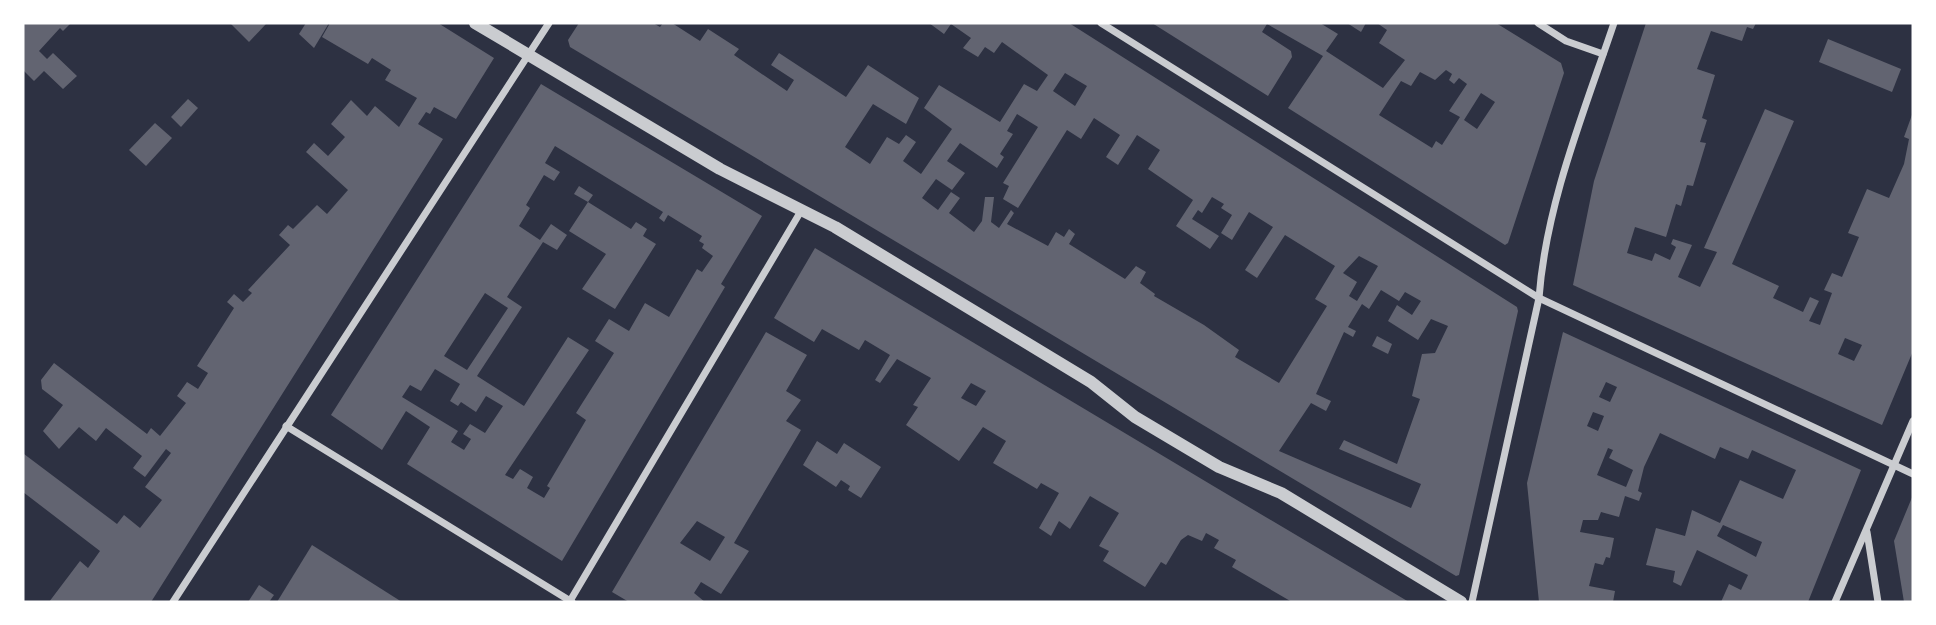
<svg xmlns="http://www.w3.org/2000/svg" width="1936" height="625" font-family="Barlow,sans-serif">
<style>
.building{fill:#626471;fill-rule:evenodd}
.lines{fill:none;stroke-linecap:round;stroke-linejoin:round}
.minor{stroke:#caccd0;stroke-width:7}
.tertiary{stroke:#caccd0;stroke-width:12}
</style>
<rect width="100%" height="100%" fill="#2d3142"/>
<!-- building -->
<g class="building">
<polygon points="23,23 71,23 63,31 60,28 39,51 47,59 53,53 77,76 63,89 44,71 34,81 23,70"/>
<polygon points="230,23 265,23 266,24 249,42"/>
<polygon points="306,23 329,23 314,48 299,34"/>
<polygon points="330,23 438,23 494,58 456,119 434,107 430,114 426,112 418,124 443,139 151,602 49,602 80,561 88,568 100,551 23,492 24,454 117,524 124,515 140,528 162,500 145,487 171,453 166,449 145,477 133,468 142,456 106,428 96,441 79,427 59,449 43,431 63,405 42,389 41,380 54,363 147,434 151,428 160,436 186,403 177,396 187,382 198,389 208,373 197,366 234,308 227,302 234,294 243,302 252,293 248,290 290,245 279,235 288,225 293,229 317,205 327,214 348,190 306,152 314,143 328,156 345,137 331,124 351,100 367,116 375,106 399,127 417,98 385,80 391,70 372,58 368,64 322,37"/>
<path d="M579,23H653L660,27L663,23H672L700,41L708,29L739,49L734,55L787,91L794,80L771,65L779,53L846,97L868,65L919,98L906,124L873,104L845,147L870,164L887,137L899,144L906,135L916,142L903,161L921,174L952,129L924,108L939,85L1000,122L1024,84L1037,91L1048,75L1002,42L994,53L985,47L978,57L963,48L971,38L951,24L944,34L929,23H1069L1517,307L1518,311L1459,575L1456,576L570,47L568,40ZM1065,73L1087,86L1075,106L1053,91ZM1017,114L1038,127L1003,183L1009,186L1003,199L1018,208L1067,130L1081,139L1094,118L1120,135L1106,157L1118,165L1137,135L1160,150L1148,169L1193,200L1176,226L1210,249L1219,236L1192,219L1198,210L1202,213L1212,197L1224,204L1221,208L1232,215L1221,233L1232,240L1249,212L1273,227L1245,270L1257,278L1285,235L1335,266L1315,299L1327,306L1279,383L1235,357L1239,350L1204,325L1154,296L1155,294L1140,283L1146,272L1136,266L1125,279L1069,244L1075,234L1069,229L1064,237L1056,232L1048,246L1007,224L1014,213L1011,210L999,228L991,222L994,197H985L982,221L974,232L949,213L960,198L951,192L938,210L922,198L936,179L952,190L965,173L947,161L960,143L997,168L1004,157L1000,154L1013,134L1007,131ZM1359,256L1378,266L1357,301L1349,296L1357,282L1343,273ZM1381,290L1399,301L1405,292L1421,301L1412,315L1397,305L1388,321L1418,340L1431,319L1448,326L1435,353L1422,354L1412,396L1420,399L1397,464L1344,440L1339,449L1421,484L1411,508L1279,451L1311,403L1326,411L1331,401L1316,394L1344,332L1353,337L1356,331L1348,327L1362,304L1369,309Z"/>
<path d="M1152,23H1320L1338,34L1326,51L1383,88L1405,60L1379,43L1387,30L1377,23H1496L1561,63L1564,73L1508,243L1505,245L1288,108L1323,56L1267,24L1262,32L1291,51L1292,57L1268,96ZM1446,70L1452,74L1449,80L1454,84L1459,78L1467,84L1449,111L1460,117L1442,145L1436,141L1432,148L1379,115L1401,81L1411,86L1420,72L1435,80ZM1481,93L1495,102L1477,129L1464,120Z"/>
<polygon points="1347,23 1366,23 1361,32"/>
<path d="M1646,23H1756L1753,29L1747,27L1742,41L1711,31L1697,69L1715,75L1702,118L1707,120L1700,142L1706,143L1693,186L1687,185L1681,206L1676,204L1666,237L1635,227L1627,253L1652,261L1655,253L1670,260L1676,247L1671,244L1673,239L1692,245L1678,277L1700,287L1717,252L1704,248L1765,109L1794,121L1732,264L1779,286L1773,298L1803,312L1810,297L1819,301L1809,321L1820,325L1832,293L1824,290L1832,273L1842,277L1859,237L1848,233L1867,189L1889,198L1904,164L1909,139L1904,137L1913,112V351L1882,425L1573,285L1594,181ZM1845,338L1862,345L1854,361L1838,354Z"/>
<polygon points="1828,39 1901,69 1892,92 1819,62"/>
<path d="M541,84L762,216L721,284L725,287L562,561L407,464L430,427L406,411L382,450L331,415ZM555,146L663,212L659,218L664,222L668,215L702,236L699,241L704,244L702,248L713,256L702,272L697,269L669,317L645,303L629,331L609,319L595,341L614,353L576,413L586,420L547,486L550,488L544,498L527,488L533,477L525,472L520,469L513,479L505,475L589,350L568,337L524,406L477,376L522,307L507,297L543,242L557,250L567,235L551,224L540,240L519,226L530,208L526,205L544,175L554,181L560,172L545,163ZM485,293L508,308L467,370L444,356ZM435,369L460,384L450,401L458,406L461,402L476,412L486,396L503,406L485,433L470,424L463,434L471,439L464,450L451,442L458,431L402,397L410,385L421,391Z"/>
<polygon points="188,99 198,108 181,127 171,117"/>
<polygon points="155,123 172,138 146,166 129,150"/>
<polygon points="579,186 593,195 588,202 631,229 636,222 647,229 643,236 656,244 615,309 582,289 606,254 569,231 588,202 574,194"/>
<path d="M815,248L1215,487L1409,602H1292L1232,567L1236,560L1214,548L1219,540L1206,533L1202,541L1188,535L1181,540L1166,565L1161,562L1145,587L1103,561L1109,551L1099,546L1119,513L1090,496L1070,529L1059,521L1051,536L1039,528L1059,493L1041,483L1037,489L993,463L1006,441L983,427L959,461L906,425L918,407L913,405L931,378L897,359L880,383L875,380L890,355L865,340L859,350L822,329L814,342L774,318ZM971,383L986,391L976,406L961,398Z"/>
<path d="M766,332L807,355L786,391L801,400L786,421L801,430L734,543L749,551L721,594L701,582L694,593L705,602H629L612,592ZM697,521L725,537L710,561L680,543Z"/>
<path d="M1563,332L1861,470L1808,602H1721L1729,584L1741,590L1748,575L1697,550L1681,586L1673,582L1675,571L1646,565L1656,528L1685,536L1692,510L1720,523L1740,480L1783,499L1796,470L1752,450L1748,459L1720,447L1715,459L1660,433L1644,467L1638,491L1642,493L1639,501L1625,496L1619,517L1601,512L1598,520H1583L1580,532L1614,538L1610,558L1606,557L1603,565L1595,563L1589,586L1615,591L1613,602H1539L1527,483ZM1606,382L1617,387L1610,402L1599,397ZM1593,412L1604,416L1598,431L1587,426ZM1608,448L1613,450L1609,458L1633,470L1626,487L1597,475ZM1723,525L1762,542L1756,557L1717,536Z"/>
<polygon points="1377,336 1392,344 1388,354 1372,346"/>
<polygon points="817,441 837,454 844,443 881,467 861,498 848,490 850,486 841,480 836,487 803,465"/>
<polygon points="1913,495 1913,602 1904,602 1894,541"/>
<polygon points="312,545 402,602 277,602"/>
<polygon points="259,585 274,595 269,602 248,602"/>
</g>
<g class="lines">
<!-- minor -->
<g class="minor">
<polyline points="1101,23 1539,298 1913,474"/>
<polyline points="1538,23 1566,41 1603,54"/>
<polyline points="286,426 572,602"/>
<polyline points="1867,532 1878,602"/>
<polyline points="570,601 801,211"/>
<polyline points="173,602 549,23"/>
<path d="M1472,602L1539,298C1546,204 1584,112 1614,23"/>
<polyline points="1835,602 1913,421"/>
</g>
<!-- tertiary -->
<polyline class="tertiary" points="475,23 720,169 835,227 1091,382 1135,417 1219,467 1281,493 1461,602"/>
</g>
<!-- border -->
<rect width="1936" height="625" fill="none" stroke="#ffffff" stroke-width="49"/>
</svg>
